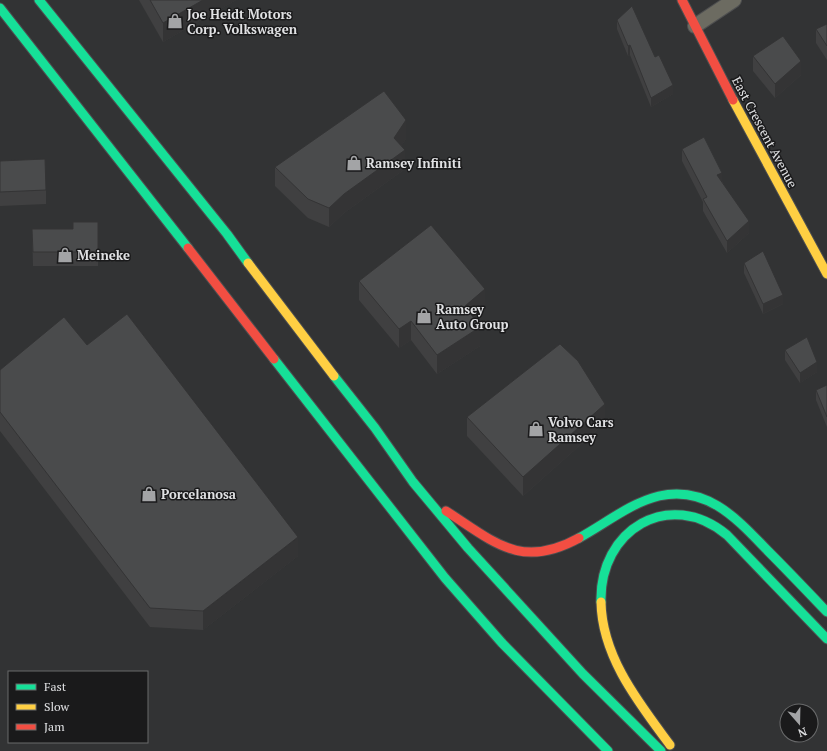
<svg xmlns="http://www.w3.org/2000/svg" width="827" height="751" font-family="'PT Serif',serif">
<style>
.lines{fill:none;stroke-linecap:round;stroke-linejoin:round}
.street-casing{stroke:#4e4f50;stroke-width:16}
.fast-casing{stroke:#4e4f50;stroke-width:11}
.slow-casing{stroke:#4e4f50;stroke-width:11}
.jam-casing{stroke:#4e4f50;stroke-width:11}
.street{stroke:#6c6b61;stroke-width:14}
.fast{stroke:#16e098;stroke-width:9}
.slow{stroke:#ffcf43;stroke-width:9}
.jam{stroke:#f24e42;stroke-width:9}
.wall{fill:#404041}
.shaded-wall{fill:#343435}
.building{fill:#4a4b4c;stroke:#343435}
.labels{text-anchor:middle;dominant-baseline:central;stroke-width:3;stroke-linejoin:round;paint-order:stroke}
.poi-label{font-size:13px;font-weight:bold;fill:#e0e1e3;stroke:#1a1a1b;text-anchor:start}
.street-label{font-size:13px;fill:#e0e1e3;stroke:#1a1a1b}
</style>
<rect width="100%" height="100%" fill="#323334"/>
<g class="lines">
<defs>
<polyline id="street" points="695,26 734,0"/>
<g id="fast">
<polyline points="39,0 227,234 248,263"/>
<polyline points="0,8 188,248"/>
<polyline points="274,359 445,578 502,643 608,751"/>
<polyline points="334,376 375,428 413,482 468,548 583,674 661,751"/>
<path d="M579,538C605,524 630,503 659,496C708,485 738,520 768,551C788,571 807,591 827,612"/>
<path d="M601,602C599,530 669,487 727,535L827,639"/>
</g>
<g id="slow">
<polyline points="733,100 827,274"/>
<polyline points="248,263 334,376"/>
<path d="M601,602C602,657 639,703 670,745"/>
</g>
<g id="jam">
<polyline points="682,0 733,100"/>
<polyline points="188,248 274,359"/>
<path d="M446,511C494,542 521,570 579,538"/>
</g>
</defs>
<!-- street casing -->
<use href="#street" class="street-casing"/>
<!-- fast casing -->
<use href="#fast" class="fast-casing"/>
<!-- slow casing -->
<use href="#slow" class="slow-casing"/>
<!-- jam casing -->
<use href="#jam" class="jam-casing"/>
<!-- street -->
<use href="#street" class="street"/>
<!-- fast -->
<use href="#fast" class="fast"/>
<!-- slow -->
<use href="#slow" class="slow"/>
<!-- jam -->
<use href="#jam" class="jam"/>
</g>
<!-- wall -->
<g class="wall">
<polygon points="139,0 236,0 163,42"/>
<polygon points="617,20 655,57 673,94 651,107 630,55 628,56 617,29"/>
<polygon points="827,24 827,60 816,43 816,29"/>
<polygon points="753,56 801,75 775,98 753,71"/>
<polygon points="406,139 401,146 405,169 344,213 329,227 308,218 275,186 275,167"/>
<polygon points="682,149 722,181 749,233 727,253 703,211 703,202 682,161"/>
<polygon points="0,161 46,190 46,204 0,206"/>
<polygon points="98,222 98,266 33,266 32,229 73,229"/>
<polygon points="744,263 783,304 763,314 744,273"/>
<polygon points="359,281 485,308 473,318 480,346 437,374 411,340 399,348 359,300"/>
<polygon points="87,345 298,556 203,630 150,627 0,431 0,370"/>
<polygon points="785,350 817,372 800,383 785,360"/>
<polygon points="827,385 827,427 816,400 816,390"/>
<polygon points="467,417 605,423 523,496 467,436"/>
</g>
<!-- shaded-wall -->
<g class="shaded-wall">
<polygon points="203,0 236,0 163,42 163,23"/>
<polygon points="630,45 630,55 628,56 628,46"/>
<polygon points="801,61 801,75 775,98 775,84"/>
<polygon points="673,85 673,94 651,107 651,98"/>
<polygon points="406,120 406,139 394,156 394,138"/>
<polygon points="405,150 405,169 344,213 329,227 329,208 344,194"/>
<polygon points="722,173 722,185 717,175"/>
<polygon points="749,221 749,233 727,253 727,241"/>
<polygon points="485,289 485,308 465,324 465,306"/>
<polygon points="783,295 783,304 763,314 763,304"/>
<polygon points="411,321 411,340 399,348 399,329"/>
<polygon points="480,327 480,346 437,374 437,355"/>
<polygon points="817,362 817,372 800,383 800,373"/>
<polygon points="605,404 605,423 523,496 523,477"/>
<polygon points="298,537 298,556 203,630 203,611"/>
</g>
<!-- building -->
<g class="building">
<polygon points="150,0 203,0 163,23"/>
<polygon points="632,6 655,57 659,55 673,85 651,98 630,45 628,46 617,20"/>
<polygon points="827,24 827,46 816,29"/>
<polygon points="783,36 801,61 775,84 753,56"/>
<polygon points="384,91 406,120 394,138 405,150 344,194 329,208 308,199 275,167"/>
<polygon points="704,137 722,173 717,175 749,221 727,241 703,199 707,197 682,149"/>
<polygon points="45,159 46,190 0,192 0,161"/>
<polygon points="73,222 98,222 98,252 33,252 32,229 73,229"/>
<polygon points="431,225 485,289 465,306 480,327 437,355 411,321 399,329 359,281"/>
<polygon points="763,251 783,295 763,304 744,263"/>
<polygon points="127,314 298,537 203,611 150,608 0,412 0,370 64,317 87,345"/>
<polygon points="807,337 817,362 800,373 785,350"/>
<polygon points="560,344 578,361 605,404 523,477 467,417"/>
<polygon points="827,385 827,417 816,390"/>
</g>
<!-- icons -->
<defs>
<symbol id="shop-bare" viewBox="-9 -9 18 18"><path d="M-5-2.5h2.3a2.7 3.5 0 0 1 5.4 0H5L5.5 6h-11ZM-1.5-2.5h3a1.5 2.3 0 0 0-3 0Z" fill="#a3a4a6" stroke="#1a1a1b" stroke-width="2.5" paint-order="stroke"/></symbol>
</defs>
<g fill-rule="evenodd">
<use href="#shop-bare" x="164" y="10" width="22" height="22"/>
<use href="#shop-bare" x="343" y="152" width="22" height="22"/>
<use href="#shop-bare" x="54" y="244" width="22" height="22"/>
<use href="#shop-bare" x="413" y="305" width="22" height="22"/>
<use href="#shop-bare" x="525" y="418" width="22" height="22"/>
<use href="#shop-bare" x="138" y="483" width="22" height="22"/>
</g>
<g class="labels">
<!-- poi labels -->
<g class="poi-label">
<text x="187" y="14">Joe Heidt Motors<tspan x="187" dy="15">Corp. Volkswagen</tspan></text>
<text x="366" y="163">Ramsey Infiniti</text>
<text x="77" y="255">Meineke</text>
<text x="436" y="309">Ramsey<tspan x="436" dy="15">Auto Group</tspan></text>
<text x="548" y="422">Volvo Cars<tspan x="548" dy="15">Ramsey</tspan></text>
<text x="161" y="494">Porcelanosa</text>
</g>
<!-- street labels -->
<g class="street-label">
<text transform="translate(765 132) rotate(62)">East Crescent Avenue</text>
</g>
</g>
<!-- legend -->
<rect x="8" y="671" width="140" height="72" fill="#1a1a1b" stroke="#696a6b"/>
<rect x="16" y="684" width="20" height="6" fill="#16e098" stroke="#696a6b"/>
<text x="44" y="691" font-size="12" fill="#e0e1e3">Fast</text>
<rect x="16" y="704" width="20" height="6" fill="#ffcf43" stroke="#696a6b"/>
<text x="44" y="711" font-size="12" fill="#e0e1e3">Slow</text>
<rect x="16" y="724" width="20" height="6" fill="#f24e42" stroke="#696a6b"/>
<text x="44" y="731" font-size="12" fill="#e0e1e3">Jam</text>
<!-- north arrow -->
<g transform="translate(799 723) rotate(160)"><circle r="19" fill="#1a1a1b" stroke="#696a6b"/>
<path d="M0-3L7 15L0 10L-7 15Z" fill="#a3a4a6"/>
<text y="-6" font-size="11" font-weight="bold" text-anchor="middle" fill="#e0e1e3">N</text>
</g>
</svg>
